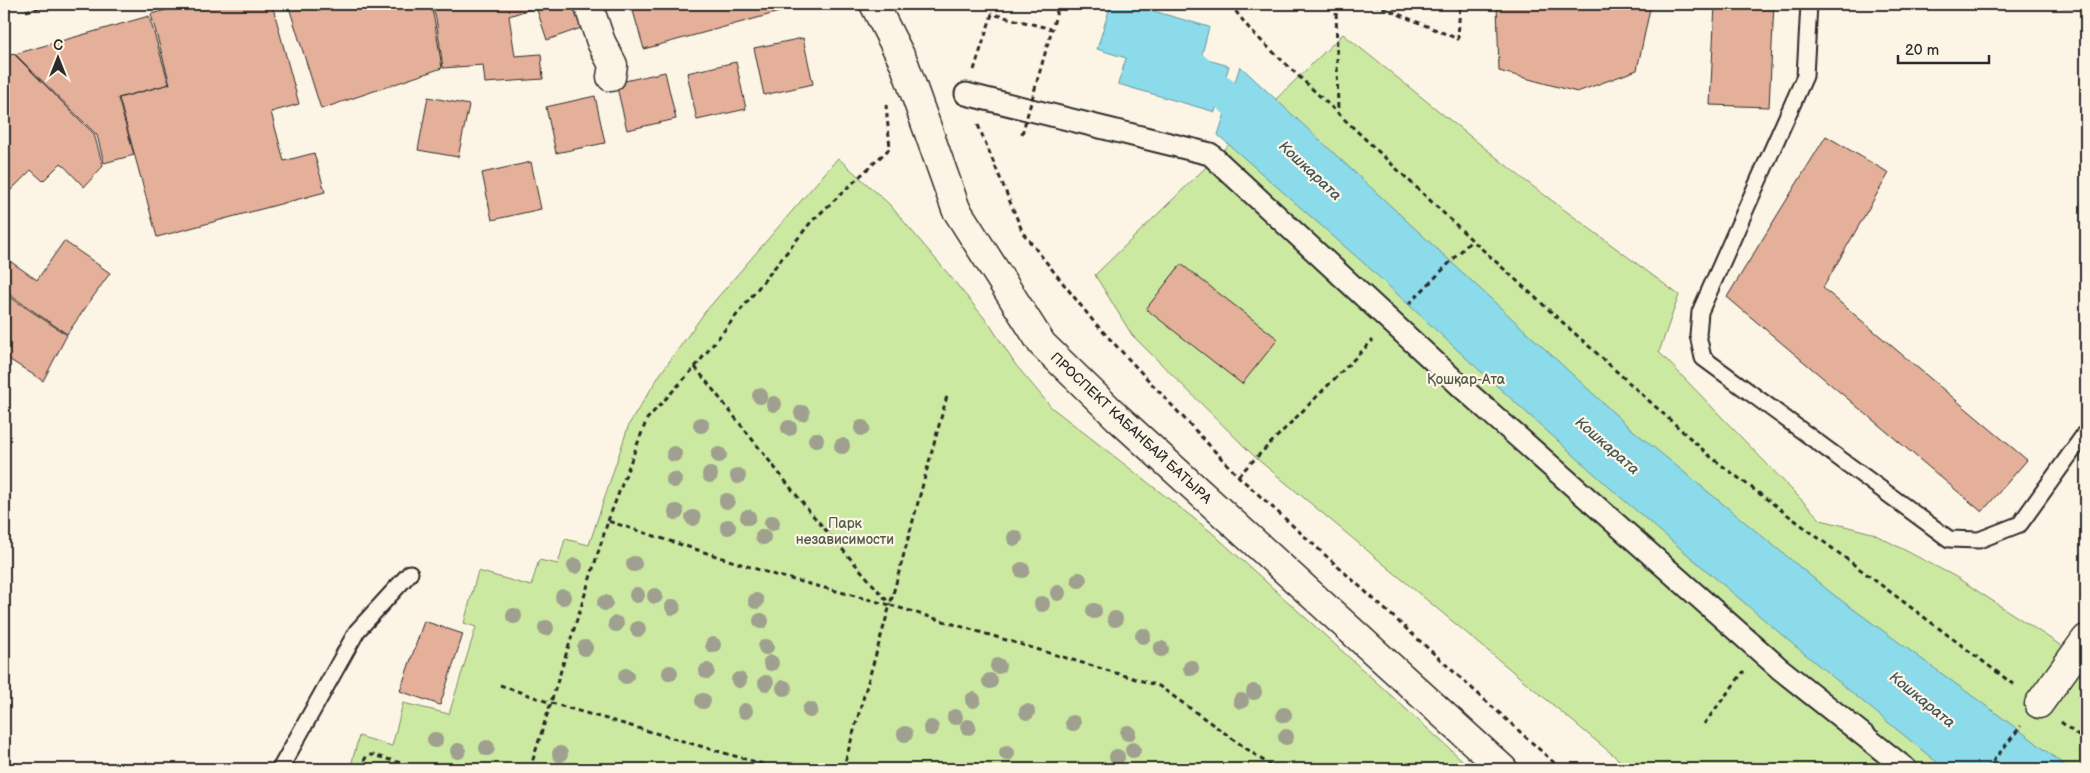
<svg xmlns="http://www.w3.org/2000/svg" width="2090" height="773" font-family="'Balsamiq Sans',sans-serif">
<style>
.green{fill:#cce9a1;stroke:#7c8a66}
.water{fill:#8cdbea;stroke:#65959e}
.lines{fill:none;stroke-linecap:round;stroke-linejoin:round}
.canal{stroke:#8cdbea;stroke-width:31}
.building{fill:#e5b099;stroke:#2b2b2b}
.service-casing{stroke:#2b2b2b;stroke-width:19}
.pedestrian-casing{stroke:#2b2b2b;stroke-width:25}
.minor-casing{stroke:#2b2b2b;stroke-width:31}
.tertiary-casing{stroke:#2b2b2b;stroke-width:31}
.path{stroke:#2b2b2b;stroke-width:3;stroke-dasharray:5 4;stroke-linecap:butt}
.service{stroke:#fcf5e5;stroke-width:15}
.pedestrian{stroke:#fcf5e5;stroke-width:21}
.minor{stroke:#fcf5e5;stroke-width:28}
.tertiary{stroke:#fcf5e5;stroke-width:28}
.path-bridge{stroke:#2b2b2b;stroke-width:3;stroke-dasharray:5 4;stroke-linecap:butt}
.tree{fill:#9fa08f}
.labels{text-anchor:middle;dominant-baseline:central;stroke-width:4.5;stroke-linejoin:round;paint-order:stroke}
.park-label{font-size:14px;fill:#535a48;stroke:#fcf5e5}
.street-label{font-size:14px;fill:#2b2b2b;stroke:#fcf5e5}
.water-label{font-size:15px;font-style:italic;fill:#43575b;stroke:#fcf5e5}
</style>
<rect width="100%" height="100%" fill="#fcf5e5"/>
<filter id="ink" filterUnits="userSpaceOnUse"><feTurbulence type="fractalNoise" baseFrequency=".02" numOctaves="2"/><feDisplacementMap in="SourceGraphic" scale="10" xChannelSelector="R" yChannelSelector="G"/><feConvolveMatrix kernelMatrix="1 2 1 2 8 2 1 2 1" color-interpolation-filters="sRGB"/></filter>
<g filter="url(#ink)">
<!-- green -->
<g class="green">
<polygon points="1343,34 1527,182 1679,295 1659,352 1821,520 1872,533 1956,577 2086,662 2086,769 1630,769 1256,458 1132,335 1095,275"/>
<polygon points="838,158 889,204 945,270 990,325 1015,364 1051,407 1210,531 1472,769 350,769 359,736 392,746 403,703 449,714 476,627 464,623 478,571 531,586 539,560 558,564 565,539 589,545 629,424 661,373 705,312"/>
</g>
<!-- water -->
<g class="water">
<polygon points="1111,4 1129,4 1209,27 1201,58 1229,66 1215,112 1118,84 1126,58 1097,49"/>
<polygon points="1240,66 1629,427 1834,595 2030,738 2069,769 1945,769 1795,646 1619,496 1466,358 1367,266 1218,135"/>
</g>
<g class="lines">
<!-- canal -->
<polyline class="canal" points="1188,62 1262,127"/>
</g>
<!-- building -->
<g class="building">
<polygon points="189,4 272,4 299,104 271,112 284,161 314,153 325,192 157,237 119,98 170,84 151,14"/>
<polygon points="288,4 430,4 434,18 442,68 321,109"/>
<polygon points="431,4 577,4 584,27 547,40 536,7 509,16 515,56 541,54 543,79 485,83 483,65 443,68 436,18"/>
<polygon points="597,4 630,4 599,12"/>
<polygon points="631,4 801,4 801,6 644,49"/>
<polygon points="1497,4 1651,4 1637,70 1577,92 1499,71"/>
<polygon points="1715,4 1774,4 1769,107 1710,105"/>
<polygon points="1971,4 2086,4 2086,8"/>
<polygon points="149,16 169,84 118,98 134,155 104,163 97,135 15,54"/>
<polygon points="803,38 813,84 764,95 754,48"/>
<polygon points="13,53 94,134 103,166 84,187 61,163 43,181 31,170 4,197 4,62"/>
<polygon points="736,62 746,109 697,120 687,73"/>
<polygon points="665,72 676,119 627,130 616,83"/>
<polygon points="595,96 605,143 556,153 546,107"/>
<polygon points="428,97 469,105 458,157 418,150"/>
<polygon points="1826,136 1889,173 1823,288 2027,460 1982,512 1727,297"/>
<polygon points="531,162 541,209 492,220 482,173"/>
<polygon points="64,241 110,273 67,334 4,291 4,257 37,280"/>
<polygon points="1181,264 1278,339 1242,384 1146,309"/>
<polygon points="4,293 67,335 43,381 4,356"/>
<polygon points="424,621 463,634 440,705 400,691"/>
</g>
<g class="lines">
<defs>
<g id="service">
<polyline points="1809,4 1805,76 1700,312 1698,335 1703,358 1949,539 1979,540 2020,524 2086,432"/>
<polyline points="280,769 357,631 410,573"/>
</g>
<polyline id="pedestrian" points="966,94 1210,154 1466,391 1779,668 1906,769"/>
<g id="minor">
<polyline points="588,4 601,42 613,65 611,77"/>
<polyline points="2039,704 2086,639"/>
</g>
<polyline id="tertiary" points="874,4 904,63 956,209 1042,344 1118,418 1503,769"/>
</defs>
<!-- service casing -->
<use href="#service" class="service-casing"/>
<!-- pedestrian casing -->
<use href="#pedestrian" class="pedestrian-casing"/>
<!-- minor casing -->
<use href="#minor" class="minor-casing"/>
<!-- tertiary casing -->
<use href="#tertiary" class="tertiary-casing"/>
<!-- path -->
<g class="path">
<polyline points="1230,4 1252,32 1472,240 1712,458 2017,687"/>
<polyline points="1336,4 1338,113"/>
<polyline points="1374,4 1458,39 1460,4"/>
<polyline points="26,11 54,4"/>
<polyline points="974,70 992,14 1052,29 1059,4"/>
<polyline points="978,125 1023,233 1094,322 1238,476 1561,769"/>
<polyline points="1409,304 1472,240"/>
<polyline points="695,367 809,511 890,604"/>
<polyline points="1238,476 1373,340"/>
<polyline points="608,521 647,419 695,367 811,222 890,148 886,105"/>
<polyline points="500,685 551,703 780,769"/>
<polyline points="2061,722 2086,742"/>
<polyline points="1704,724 1744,671"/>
<polyline points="360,769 367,755 373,755 422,769"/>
<polyline points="530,769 608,521 775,575 890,605 947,396"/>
<polyline points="843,769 890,605 1159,686 1275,769"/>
<polyline points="1987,769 2021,726"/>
</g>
<!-- service -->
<use href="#service" class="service"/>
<!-- pedestrian -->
<use href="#pedestrian" class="pedestrian"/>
<!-- minor -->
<use href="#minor" class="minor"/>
<!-- tertiary -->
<use href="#tertiary" class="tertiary"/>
<!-- path-bridge -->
<polyline class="path-bridge" points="1022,134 1052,29"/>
</g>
<!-- trees -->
<g class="tree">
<circle cx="760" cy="396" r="8"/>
<circle cx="774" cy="404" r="8"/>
<circle cx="802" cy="413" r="8"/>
<circle cx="701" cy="425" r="8"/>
<circle cx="789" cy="428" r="8"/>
<circle cx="862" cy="428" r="8"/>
<circle cx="816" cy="440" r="8"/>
<circle cx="842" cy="446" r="8"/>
<circle cx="674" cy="454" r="8"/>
<circle cx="719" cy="455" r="8"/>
<circle cx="710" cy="475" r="8"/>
<circle cx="738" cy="476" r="8"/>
<circle cx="674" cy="480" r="8"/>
<circle cx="727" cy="501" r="8"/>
<circle cx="676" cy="512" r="8"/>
<circle cx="748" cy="517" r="8"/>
<circle cx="693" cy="518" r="8"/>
<circle cx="772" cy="523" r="8"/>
<circle cx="728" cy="527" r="8"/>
<circle cx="763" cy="537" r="8"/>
<circle cx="1015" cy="538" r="8"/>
<circle cx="634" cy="564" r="8"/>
<circle cx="575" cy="566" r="8"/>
<circle cx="1022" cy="570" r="8"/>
<circle cx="1079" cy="580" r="8"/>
<circle cx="1058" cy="593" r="8"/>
<circle cx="637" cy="595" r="8"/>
<circle cx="655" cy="596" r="8"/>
<circle cx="563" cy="597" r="8"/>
<circle cx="756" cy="601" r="8"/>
<circle cx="605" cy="603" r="8"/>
<circle cx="1042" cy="604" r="8"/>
<circle cx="673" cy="607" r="8"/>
<circle cx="1094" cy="611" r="8"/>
<circle cx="514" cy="616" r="8"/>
<circle cx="1115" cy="619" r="8"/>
<circle cx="761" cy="621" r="8"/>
<circle cx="616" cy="624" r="8"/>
<circle cx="546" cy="628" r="8"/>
<circle cx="638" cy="629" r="8"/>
<circle cx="1143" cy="636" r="8"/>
<circle cx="713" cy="645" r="8"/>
<circle cx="766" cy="647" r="8"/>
<circle cx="585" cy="648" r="8"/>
<circle cx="1161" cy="649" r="8"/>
<circle cx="771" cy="663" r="8"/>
<circle cx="998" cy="666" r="8"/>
<circle cx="1191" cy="668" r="8"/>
<circle cx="707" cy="671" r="8"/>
<circle cx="670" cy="673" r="8"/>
<circle cx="626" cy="676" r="8"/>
<circle cx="739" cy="680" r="8"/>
<circle cx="990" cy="681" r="8"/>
<circle cx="766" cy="683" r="8"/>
<circle cx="784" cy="688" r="8"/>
<circle cx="1254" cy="692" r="8"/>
<circle cx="973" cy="700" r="8"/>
<circle cx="703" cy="701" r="8"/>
<circle cx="1241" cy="701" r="8"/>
<circle cx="810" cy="710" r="8"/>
<circle cx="745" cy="711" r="8"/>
<circle cx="1027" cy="712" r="8"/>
<circle cx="1284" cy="715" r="8"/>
<circle cx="955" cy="717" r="8"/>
<circle cx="1073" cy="723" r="8"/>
<circle cx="968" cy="727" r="8"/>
<circle cx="931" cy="728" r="8"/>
<circle cx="1128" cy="733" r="8"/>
<circle cx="905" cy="734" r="8"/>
<circle cx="1286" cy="737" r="8"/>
<circle cx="435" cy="740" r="8"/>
<circle cx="487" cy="748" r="8"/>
<circle cx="1133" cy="750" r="8"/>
<circle cx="458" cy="751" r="8"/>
<circle cx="1007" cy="753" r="8"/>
<circle cx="560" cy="754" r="8"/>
<circle cx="1117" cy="757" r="8"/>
</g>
</g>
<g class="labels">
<!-- park labels -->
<g class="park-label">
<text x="1466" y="379">Қошқар-Ата</text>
<text x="845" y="523">Парк<tspan x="845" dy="16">независимости</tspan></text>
</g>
<!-- street labels -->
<g class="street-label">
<text transform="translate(1131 428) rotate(43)">ПРОСПЕКТ КАБАНБАЙ БАТЫРА</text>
</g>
<!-- water labels -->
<g class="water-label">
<text transform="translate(1310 171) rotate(43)">Кошкарата</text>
<text transform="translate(1607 446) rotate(41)">Кошкарата</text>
<text transform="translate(1922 700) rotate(39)">Кошкарата</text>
</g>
</g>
<!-- margin -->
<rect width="2090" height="773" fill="none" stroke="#fcf5e5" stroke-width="20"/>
<rect x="10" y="10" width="2070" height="753" fill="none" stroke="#2b2b2b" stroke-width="2" filter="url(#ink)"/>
<!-- north arrow -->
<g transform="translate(58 58)" stroke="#fcf5e5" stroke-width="4" paint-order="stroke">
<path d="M0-4L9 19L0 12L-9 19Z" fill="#2b2b2b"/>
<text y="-8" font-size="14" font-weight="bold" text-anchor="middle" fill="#2b2b2b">С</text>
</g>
<!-- scale -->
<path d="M1898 55v8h91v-8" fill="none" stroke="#2b2b2b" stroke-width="2.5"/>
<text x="1905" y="55" font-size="15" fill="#2b2b2b" stroke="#fcf5e5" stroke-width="4" paint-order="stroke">20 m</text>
</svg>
